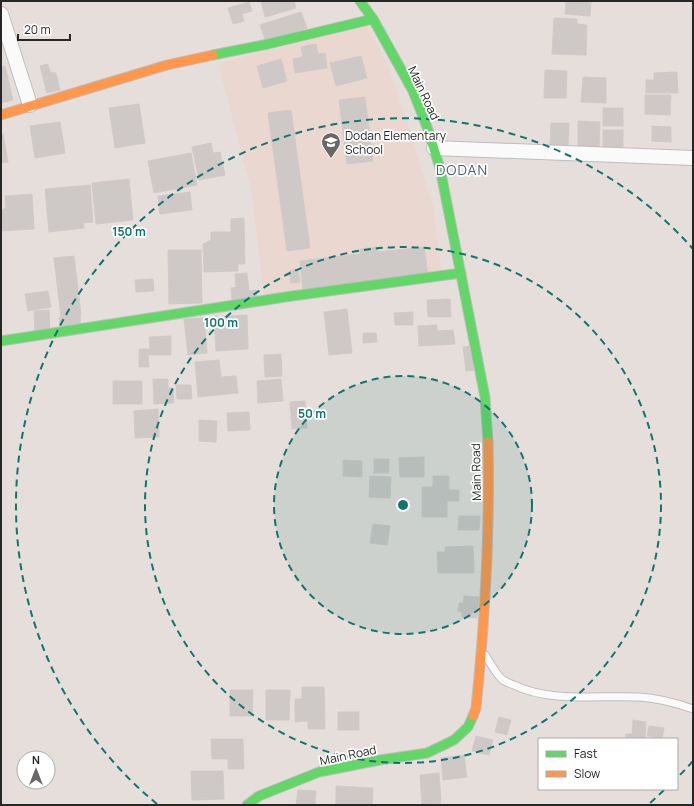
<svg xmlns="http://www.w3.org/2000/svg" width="694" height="806" font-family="Manrope,sans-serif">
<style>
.education{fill:#ead7cf}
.building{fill:#cec8c6;stroke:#d1cac8}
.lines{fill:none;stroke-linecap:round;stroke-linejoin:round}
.lane-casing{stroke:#bfbdbd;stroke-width:9}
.street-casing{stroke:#bfbdbd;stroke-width:16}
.fast-casing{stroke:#bfbdbd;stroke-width:11}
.slow-casing{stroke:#bfbdbd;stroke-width:11}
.lane{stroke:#fbfafa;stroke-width:7}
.street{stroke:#fbfafa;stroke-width:14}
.fast{stroke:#63d668;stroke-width:9}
.slow{stroke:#ff974d;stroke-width:9}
.ring{fill:none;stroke:#0f766e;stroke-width:2;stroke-dasharray:7 5}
.labels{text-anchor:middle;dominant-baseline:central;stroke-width:3.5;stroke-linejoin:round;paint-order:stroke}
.street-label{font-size:12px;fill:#272727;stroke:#fff}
.poi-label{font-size:12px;fill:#272727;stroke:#fff;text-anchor:start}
.quarter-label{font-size:14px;letter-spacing:1px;fill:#476077;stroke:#fff}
.centre{fill:#0f766e;stroke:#fff;stroke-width:2}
.ring-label{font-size:12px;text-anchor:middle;font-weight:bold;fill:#0f766e;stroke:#fff;stroke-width:3.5;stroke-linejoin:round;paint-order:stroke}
</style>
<rect width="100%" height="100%" fill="#e6dedb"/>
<!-- education -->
<polygon class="education" points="367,26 388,65 410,130 434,210 442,274 264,295 251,189 218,63"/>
<!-- building -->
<g class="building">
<polygon points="261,1 294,1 296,8 265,17"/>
<polygon points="566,1 591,1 590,16 565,14"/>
<polygon points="249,2 252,11 242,14 244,21 233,24 228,8"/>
<polygon points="301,12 307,28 266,42 260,25"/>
<polygon points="554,18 577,19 577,24 587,25 586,55 552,54"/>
<polygon points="316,44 318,54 325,53 327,68 295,73 293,59 303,57 301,47"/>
<polygon points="361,56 367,78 336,86 330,63"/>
<polygon points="281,59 287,81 263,88 257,66"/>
<polygon points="48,64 50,72 56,73 60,90 47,93 40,66"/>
<polygon points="5,66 13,100 1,103 1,67"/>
<polygon points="545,70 567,71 566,98 544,98"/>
<polygon points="677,72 678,93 646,93 646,80 654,80 654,73"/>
<polygon points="583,77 606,78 606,103 581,102"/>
<polygon points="645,95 671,95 670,115 645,114"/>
<polygon points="365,97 373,161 347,164 339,100"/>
<polygon points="139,104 145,143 115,148 109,108"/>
<rect x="603" y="108" width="20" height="18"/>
<polygon points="291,110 310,248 287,251 268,113"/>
<polygon points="578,121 600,122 599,148 578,148"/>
<polygon points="60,122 65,153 35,158 30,126"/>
<polygon points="551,123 569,123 568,147 550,146"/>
<polygon points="652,126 671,127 671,142 652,141"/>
<rect x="603" y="130" width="20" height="18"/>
<polygon points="1,134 3,134 8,162 1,163"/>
<polygon points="211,143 213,153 220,152 225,175 199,180 192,147"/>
<polygon points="191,153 197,185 154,193 148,161"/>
<polygon points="129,179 133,220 96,224 92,183"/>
<polygon points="90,185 93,222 83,223 84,228 49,232 45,189"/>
<polygon points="190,192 192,210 160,214 158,196"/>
<polygon points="32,194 34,229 1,231 1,210 6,208 5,196"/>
<polygon points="244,218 245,264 238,264 238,271 204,272 203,244 211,240 211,232 231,232 231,219"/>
<polygon points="377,247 378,252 424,247 428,275 303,289 300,261 360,254 360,249"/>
<polygon points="168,250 201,250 202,303 169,304"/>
<polygon points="74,256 81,315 61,317 54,258"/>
<polygon points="298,269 300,282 291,283 289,271"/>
<polygon points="247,273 249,291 256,290 257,297 232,300 231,288 236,287 235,274"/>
<polygon points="153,279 154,291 136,292 135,280"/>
<polygon points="48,291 51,307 28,311 25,294"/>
<polygon points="450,299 451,317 428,317 427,300"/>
<polygon points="347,309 352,353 329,355 324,312"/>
<polygon points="49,310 50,333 35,333 34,311"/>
<polygon points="413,312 413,325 395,325 394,313"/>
<polygon points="80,315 81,329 60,331 59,318"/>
<polygon points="247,315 248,349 216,351 214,317"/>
<polygon points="204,318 207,353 188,355 184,319"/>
<polygon points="437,325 437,331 453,330 455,344 419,346 418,326"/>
<polygon points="363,333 376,333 377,342 363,343"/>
<polygon points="171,336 171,355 148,355 149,367 139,367 139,349 150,349 149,337"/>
<polygon points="472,346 475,370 466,371 463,347"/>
<polygon points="281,354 282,376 265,377 264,355"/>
<polygon points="219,360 221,377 236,376 238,393 198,397 195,362"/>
<polygon points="153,379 168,379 168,388 173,388 174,403 154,404"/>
<polygon points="281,379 283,401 258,403 257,381"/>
<rect x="113" y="381" width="29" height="23"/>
<polygon points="176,385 191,385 192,399 177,399"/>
<polygon points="305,401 307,428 292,429 290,402"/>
<polygon points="158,409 159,437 135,438 134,411"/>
<polygon points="249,412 250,430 228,431 227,413"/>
<polygon points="199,420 217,421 216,442 199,441"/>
<polygon points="424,457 424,477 400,477 399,458"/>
<rect x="374" y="459" width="15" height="14"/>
<polygon points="343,460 362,461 362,477 343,476"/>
<polygon points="370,476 391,477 390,498 369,497"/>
<polygon points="433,476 449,476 449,490 459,490 459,501 447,501 447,517 422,517 422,487 433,487"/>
<polygon points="459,516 480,516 479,530 458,530"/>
<polygon points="373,524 390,526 387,545 370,543"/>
<polygon points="473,546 474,573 438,573 437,552 445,552 445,547"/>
<polygon points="464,596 479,597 477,618 462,617 462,612 458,611 459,603 463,603"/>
<polygon points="302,687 324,687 325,729 308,729 308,721 295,722 295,699 302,699"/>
<polygon points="230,690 253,690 252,716 230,716"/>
<polygon points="266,690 290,690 289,720 266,720"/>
<rect x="338" y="712" width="21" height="18"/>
<polygon points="499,717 511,720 507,735 495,732"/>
<polygon points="633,720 646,722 645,739 625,739 626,734 632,734"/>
<polygon points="649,726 664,728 662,738 647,736"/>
<polygon points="476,736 493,740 489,755 472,751"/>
<polygon points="211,739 243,739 244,769 228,769 228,759 212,759"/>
<polygon points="464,755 467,777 443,780 441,758"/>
<polygon points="191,771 223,771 224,799 192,800"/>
<polygon points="439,773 441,803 422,805 420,775"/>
<polygon points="336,786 373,788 372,805 336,805"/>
<polygon points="298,790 316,791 315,805 296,805"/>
</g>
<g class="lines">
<defs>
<path id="lane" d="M485,655C490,662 497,676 503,680C506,682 511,684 514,685C551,703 599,695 639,697C657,698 676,703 693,709"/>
<g id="street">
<polyline points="1,14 30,105"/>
<polyline points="434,148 693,158"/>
</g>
<g id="fast">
<polyline points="360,1 373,19 413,91 427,127 440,168 485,397 488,442"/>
<polyline points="213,55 268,44 373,19"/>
<polyline points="1,341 292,296 461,273"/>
<polyline points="247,805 259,796 319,772 380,760 427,753 454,740 468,727 473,716"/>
</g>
<g id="slow">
<polyline points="1,115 167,65 213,55"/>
<path d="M473,716L476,708C485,620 490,531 488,442"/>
</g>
</defs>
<!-- lane casing -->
<use href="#lane" class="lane-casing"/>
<!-- street casing -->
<use href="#street" class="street-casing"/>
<!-- fast casing -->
<use href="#fast" class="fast-casing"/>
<!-- slow casing -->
<use href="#slow" class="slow-casing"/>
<!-- lane -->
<use href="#lane" class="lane"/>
<!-- street -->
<use href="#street" class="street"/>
<!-- fast -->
<use href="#fast" class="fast"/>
<!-- slow -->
<use href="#slow" class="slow"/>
</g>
<!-- distance rings -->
<circle cx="403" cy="505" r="129" fill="#0f766e" fill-opacity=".12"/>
<g class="ring">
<circle cx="403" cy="505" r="129"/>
<circle cx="403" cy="505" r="258"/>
<path d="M693 761A387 387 0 0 1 679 776M664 790A387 387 0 0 1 649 804M157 804A387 387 0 1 1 693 249"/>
</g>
<!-- icons -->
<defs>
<symbol id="school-pin" viewBox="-11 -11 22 30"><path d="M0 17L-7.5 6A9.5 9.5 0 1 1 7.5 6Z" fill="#6a6766" stroke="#fff"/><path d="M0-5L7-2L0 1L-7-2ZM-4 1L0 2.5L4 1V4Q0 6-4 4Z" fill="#fff"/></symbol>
</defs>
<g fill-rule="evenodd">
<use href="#school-pin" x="320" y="131" width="22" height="30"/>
</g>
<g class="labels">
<!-- street labels -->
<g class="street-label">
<text transform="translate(424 93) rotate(65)">Main Road</text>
<text transform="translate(476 472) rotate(-91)">Main Road</text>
<text transform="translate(348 755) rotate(-12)">Main Road</text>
</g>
<!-- poi labels -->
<g class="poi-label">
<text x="345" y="135">Dodan Elementary<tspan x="345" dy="14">School</tspan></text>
</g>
<!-- quarter labels -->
<g class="quarter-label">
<text x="462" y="169">DODAN</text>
</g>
</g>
<circle cx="403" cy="505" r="6" class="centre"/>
<g class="ring-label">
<text x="129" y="236">150 m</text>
<text x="221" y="327">100 m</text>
<text x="312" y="418">50 m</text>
</g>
<!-- border -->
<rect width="694" height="806" fill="none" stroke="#272727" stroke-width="4"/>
<!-- legend -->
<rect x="538" y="738" width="140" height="52" fill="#ffffff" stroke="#a9a9a9"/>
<rect x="546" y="751" width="20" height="6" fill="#63d668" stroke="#a9a9a9"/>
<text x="574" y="758" font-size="12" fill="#272727">Fast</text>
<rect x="546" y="771" width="20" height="6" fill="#ff974d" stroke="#a9a9a9"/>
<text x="574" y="778" font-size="12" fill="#272727">Slow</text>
<!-- north arrow -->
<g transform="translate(36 770)"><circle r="19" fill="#ffffff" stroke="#a9a9a9"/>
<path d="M0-3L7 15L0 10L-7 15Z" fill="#6a6766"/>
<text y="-6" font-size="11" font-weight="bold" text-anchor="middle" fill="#272727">N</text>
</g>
<!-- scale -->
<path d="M18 34v6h52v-6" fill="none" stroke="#272727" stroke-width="2"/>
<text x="24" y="34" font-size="12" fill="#272727" stroke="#ffffff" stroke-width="3" paint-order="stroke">20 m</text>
</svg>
